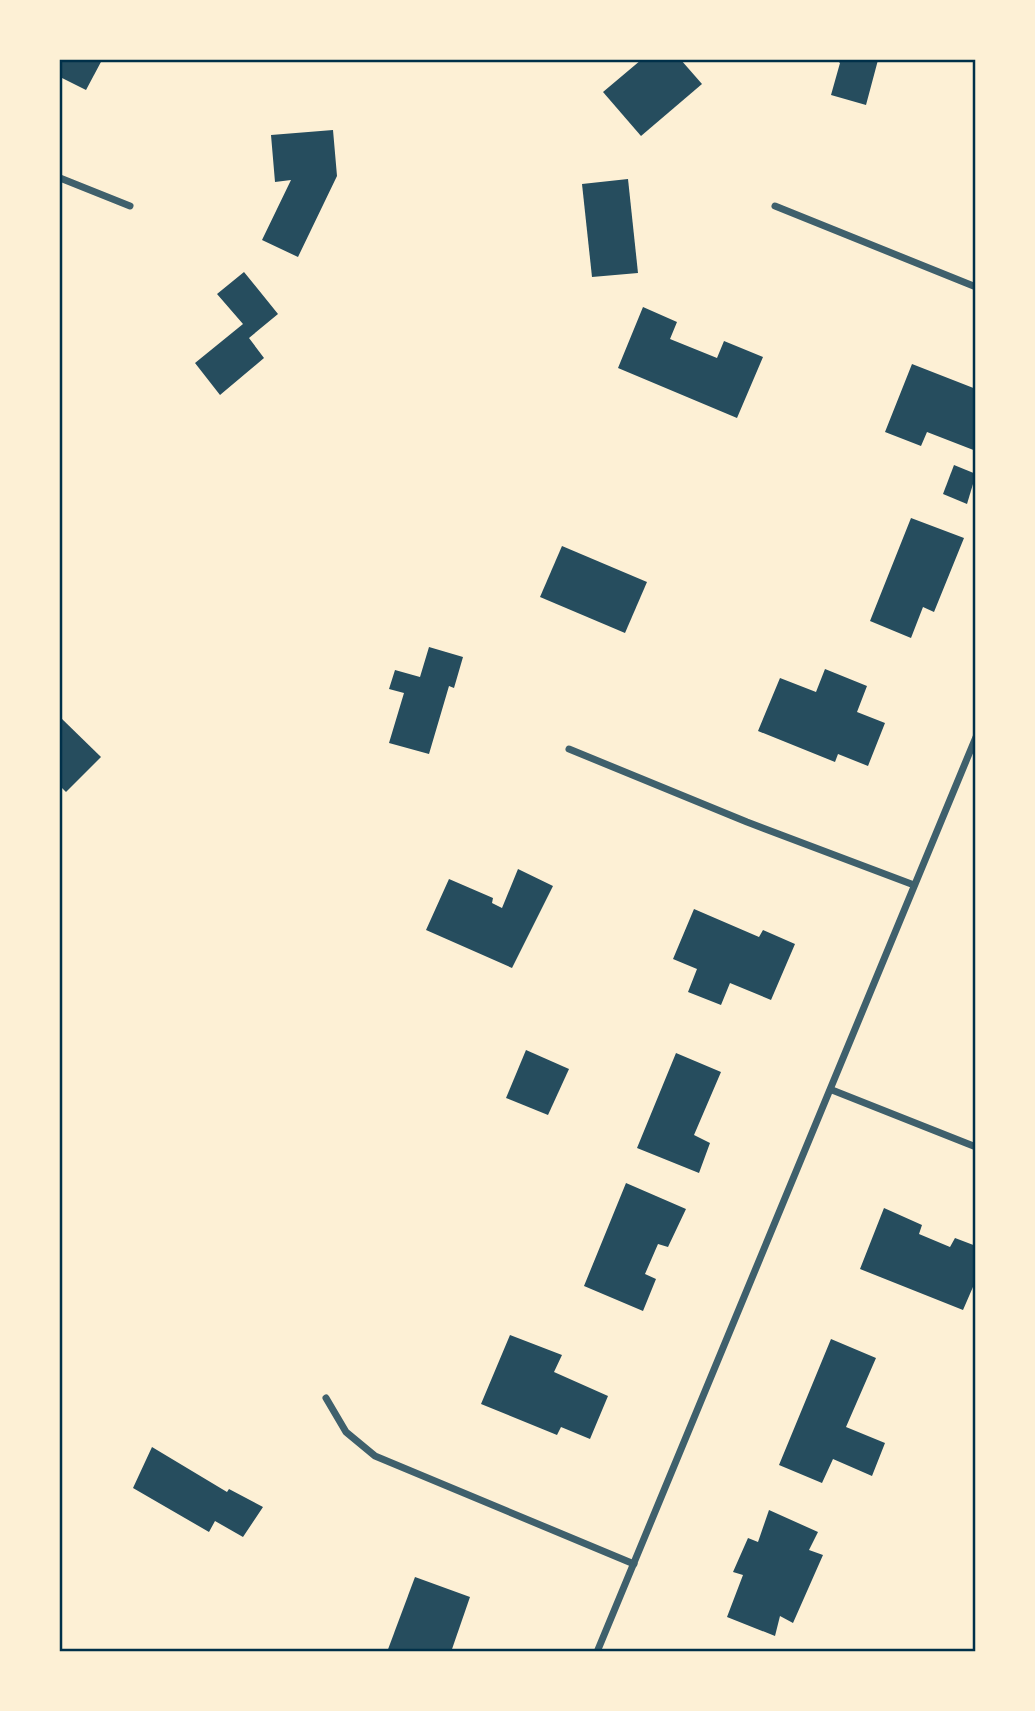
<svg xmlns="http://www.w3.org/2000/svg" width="1035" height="1711" font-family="'Times New Roman',serif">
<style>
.building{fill:#264d5e}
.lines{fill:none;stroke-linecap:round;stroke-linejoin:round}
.minor{stroke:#3f606c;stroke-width:7}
.neatline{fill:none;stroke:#003049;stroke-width:2.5}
</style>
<rect width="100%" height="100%" fill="#fdf0d5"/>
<!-- building -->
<g class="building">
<polygon points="60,60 102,60 86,90 60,77"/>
<polygon points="641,60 681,60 702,84 641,136 603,92"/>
<polygon points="837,60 878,60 866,105 831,95 840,63"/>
<polygon points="333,130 337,176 298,257 262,240 291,180 275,182 271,135"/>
<polygon points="628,179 638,273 592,277 582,184"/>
<polygon points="244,272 278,314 249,338 264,358 220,395 195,363 243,324 217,294"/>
<polygon points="643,307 677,322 670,339 717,358 724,341 763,357 737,418 618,368"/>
<polygon points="912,364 976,389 976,451 927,432 921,446 885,432"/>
<polygon points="954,465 976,474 967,504 943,494"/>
<polygon points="911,518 964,538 934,612 923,607 911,638 870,621"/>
<polygon points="562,546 647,582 625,633 540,597"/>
<polygon points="429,647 463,657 454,688 449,686 429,754 389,743 404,693 389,689 395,670 420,677"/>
<polygon points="825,669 867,686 857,712 885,723 868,766 838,754 835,762 758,731 780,678 816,692"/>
<polygon points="60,717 101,757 66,792 60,786"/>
<polygon points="518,869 553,886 512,968 426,930 449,879 493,898 492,903 502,908"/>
<polygon points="694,909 759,937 763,930 795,944 771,1000 730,983 721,1005 688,992 697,969 673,959"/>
<polygon points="526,1050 569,1069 548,1115 506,1098"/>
<polygon points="676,1053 721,1072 694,1135 710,1143 699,1173 637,1148"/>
<polygon points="626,1183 686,1209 668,1247 658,1244 645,1274 656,1279 643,1311 584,1286"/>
<polygon points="884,1208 922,1225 919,1234 950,1247 955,1238 976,1246 976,1280 963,1310 860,1269"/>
<polygon points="510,1335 562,1355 554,1372 608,1396 590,1439 561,1427 557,1435 481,1404"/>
<polygon points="831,1339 876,1358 846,1427 885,1443 872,1476 833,1459 822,1483 779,1465"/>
<polygon points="152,1447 227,1492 229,1489 263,1507 243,1537 215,1521 209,1532 133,1488"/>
<polygon points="769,1510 818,1532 809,1550 823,1555 793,1623 780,1616 775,1636 727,1617 743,1575 733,1572 748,1538 758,1542"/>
<polygon points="415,1577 470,1597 451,1652 387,1652"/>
</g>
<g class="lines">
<!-- minor -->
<g class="minor">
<polyline points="60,178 130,206"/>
<polyline points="775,206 976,287"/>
<polyline points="569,749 747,822 914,885"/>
<polyline points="832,1090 976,1147"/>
<polyline points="326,1398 346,1432 375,1456 634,1564"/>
<polyline points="597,1652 976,737"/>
</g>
</g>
<!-- border -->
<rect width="1035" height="1711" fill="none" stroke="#fdf0d5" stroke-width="122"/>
<rect x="61" y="61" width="913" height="1589" class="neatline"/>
</svg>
